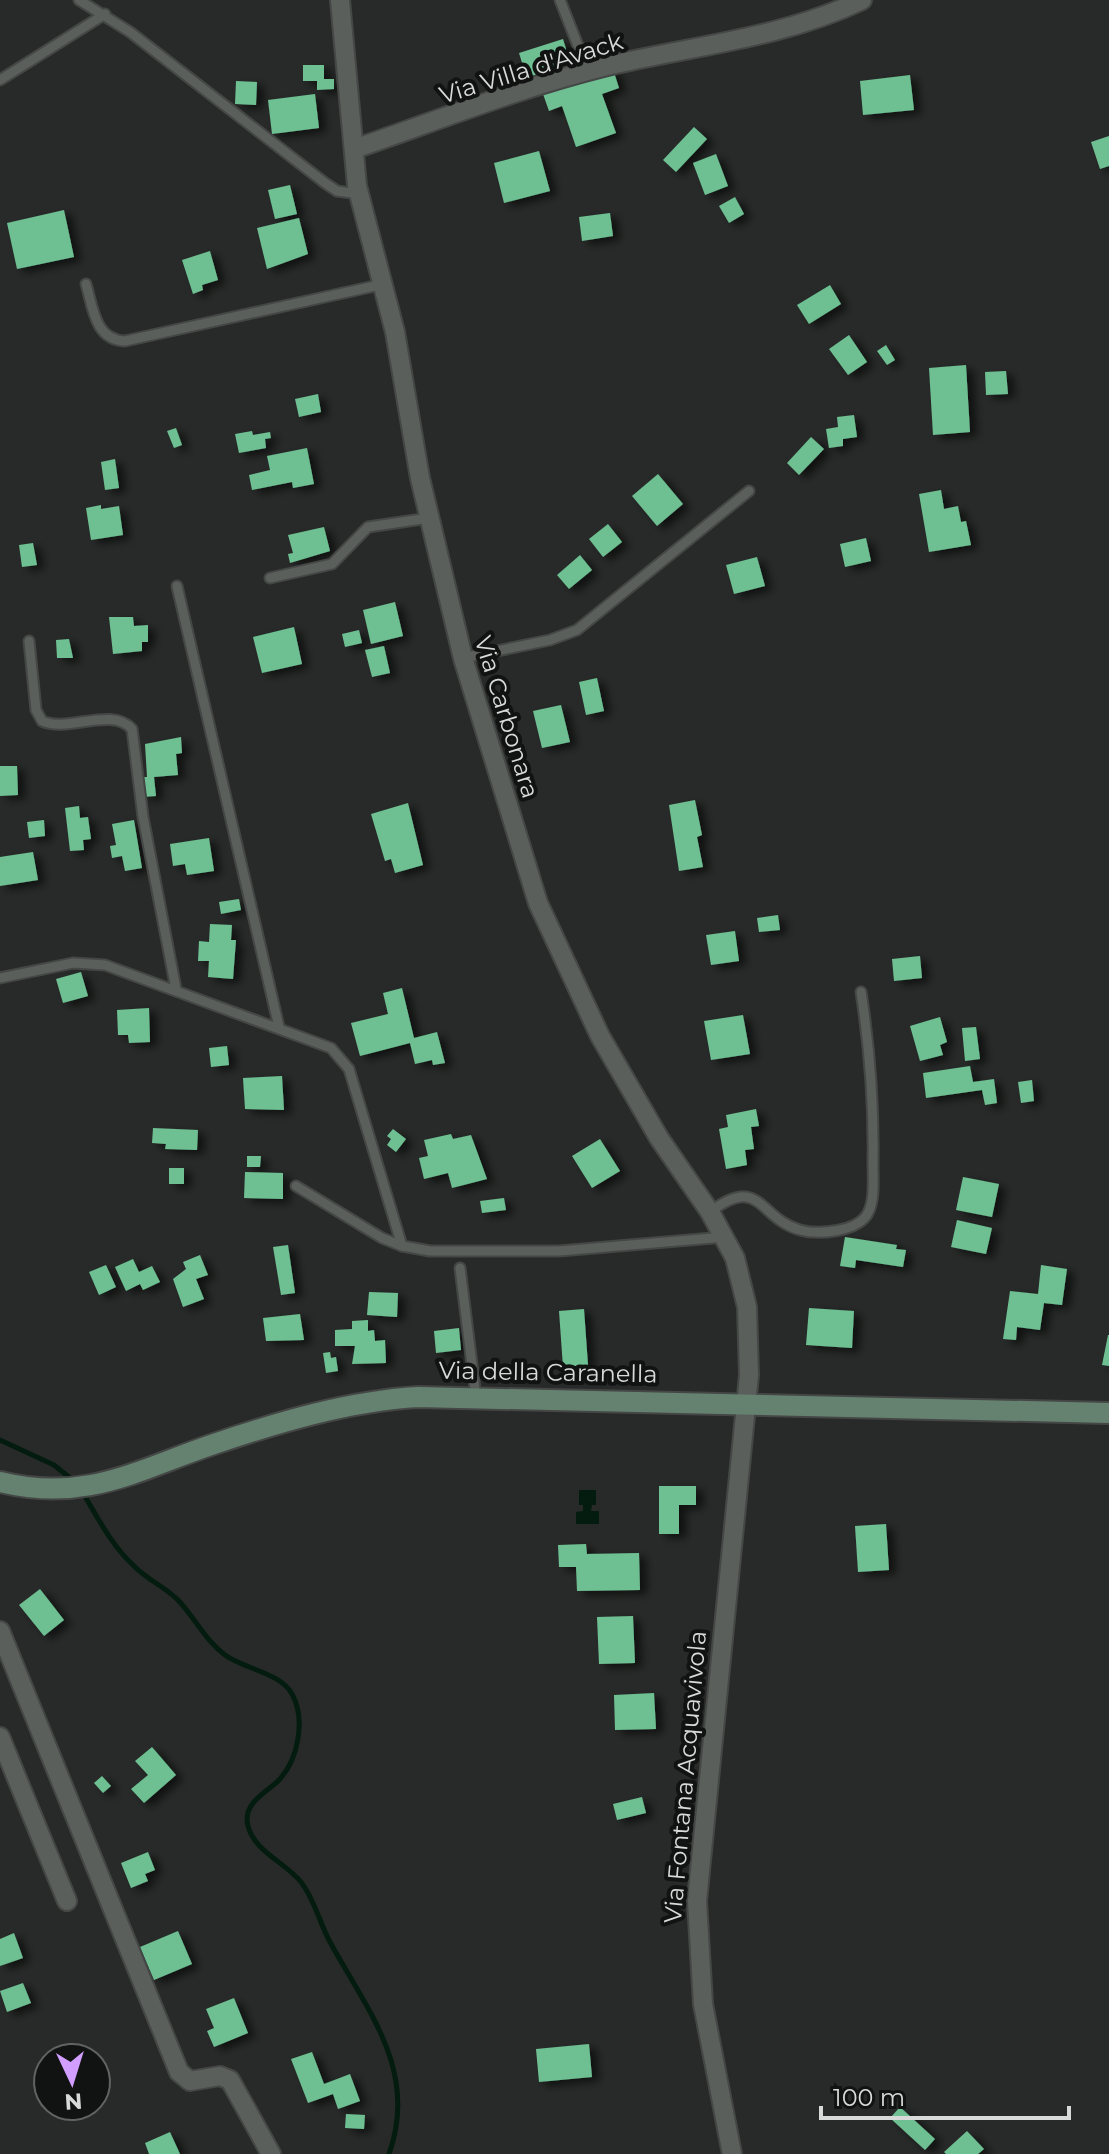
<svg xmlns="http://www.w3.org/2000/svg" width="1109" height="2154" font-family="Montserrat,sans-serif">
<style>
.water{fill:#031c0f}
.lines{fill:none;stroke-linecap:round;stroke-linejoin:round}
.stream{stroke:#031c0f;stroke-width:5}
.building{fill:#6ec093;filter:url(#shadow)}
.lane-casing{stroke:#444745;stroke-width:13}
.street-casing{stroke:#444745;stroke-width:22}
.secondary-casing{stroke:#444745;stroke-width:24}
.lane{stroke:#5b5f5c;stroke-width:9}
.street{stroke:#5b5f5c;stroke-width:18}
.secondary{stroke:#658271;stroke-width:20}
.labels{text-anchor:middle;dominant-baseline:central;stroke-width:8;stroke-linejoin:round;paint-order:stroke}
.street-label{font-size:24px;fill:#d8dad9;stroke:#111312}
</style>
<defs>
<filter id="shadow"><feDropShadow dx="7" dy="4" stdDeviation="4" flood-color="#0009"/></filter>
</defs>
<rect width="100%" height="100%" fill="#272a28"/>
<!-- water -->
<polygon class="water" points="579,1490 596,1490 596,1505 592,1505 591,1511 599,1511 599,1524 576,1524 576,1512 583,1511 583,1505 579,1505"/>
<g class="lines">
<!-- stream -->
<g class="stream">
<polyline points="0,1440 54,1465 75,1482"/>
<path d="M83,1493C99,1520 112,1546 135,1567C148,1580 165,1587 178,1600C195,1618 205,1640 225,1655C244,1669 281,1673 292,1694C306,1719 298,1759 280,1779C267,1793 242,1802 248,1826C254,1851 286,1863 301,1882C315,1900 319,1922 330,1942C367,2010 419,2071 389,2154"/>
</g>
</g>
<!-- building -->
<g class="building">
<polygon points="563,39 570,62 527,79 519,53"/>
<polygon points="303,65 324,65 324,79 334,79 334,89 317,90 317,81 303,81"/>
<polygon points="613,69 619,88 602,94 616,133 576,147 562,106 549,111 543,94"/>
<polygon points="910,75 914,110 863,115 860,81"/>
<polygon points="236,81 257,82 256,105 235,104"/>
<polygon points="315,94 319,128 272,134 268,100"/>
<polygon points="694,127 707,139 676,172 663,160"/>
<polygon points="1109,136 1109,166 1100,169 1091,142"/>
<polygon points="539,151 550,191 504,203 494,163"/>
<polygon points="716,154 728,186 705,195 693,163"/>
<polygon points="290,185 297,214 275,219 268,190"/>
<polygon points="735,197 744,214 729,223 719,206"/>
<polygon points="64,210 74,257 17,269 7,223"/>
<polygon points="610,213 613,236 582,241 579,217"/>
<polygon points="299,218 308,254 267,269 257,228"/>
<polygon points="210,251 218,280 202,285 203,290 193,294 182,260"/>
<polygon points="830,285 841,304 809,324 797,305"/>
<polygon points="849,335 867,362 848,375 829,349"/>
<polygon points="886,345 895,360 887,365 877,351"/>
<polygon points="966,365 970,432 933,435 929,368"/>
<polygon points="1006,371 1008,394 986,395 985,372"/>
<polygon points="318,394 321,412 299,417 295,399"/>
<polygon points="854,415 857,437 843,439 843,446 829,448 826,429 838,427 837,417"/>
<polygon points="176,428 182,445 174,448 167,431"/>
<polygon points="252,431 253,435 270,432 271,438 265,439 266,448 239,453 235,434"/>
<polygon points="811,437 824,449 799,475 787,463"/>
<polygon points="307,448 314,484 293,488 292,482 252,490 249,475 270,470 267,456"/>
<polygon points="115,459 119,488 105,490 101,462"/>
<polygon points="658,474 683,504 657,526 632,496"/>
<polygon points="941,490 944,509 958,506 961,522 966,521 971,545 929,552 919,494"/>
<polygon points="101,505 101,509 119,506 123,535 91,540 86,508"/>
<polygon points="608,524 622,542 603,557 589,539"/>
<polygon points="324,527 330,551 290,563 288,554 293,553 288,535"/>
<polygon points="866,538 871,561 845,567 840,544"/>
<polygon points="33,543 37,565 22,567 19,545"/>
<polygon points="580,555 592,570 569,589 557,575"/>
<polygon points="757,557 765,586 734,594 726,565"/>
<polygon points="395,602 403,636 371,644 363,610"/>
<polygon points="109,617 133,617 134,626 148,625 148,642 142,642 142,651 113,654"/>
<polygon points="294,627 302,664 262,673 253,637"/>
<polygon points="359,630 362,643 345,647 342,634"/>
<polygon points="69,639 73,658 57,658 56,640"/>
<polygon points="384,646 390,673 372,677 365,650"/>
<polygon points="597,678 604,711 586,715 579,682"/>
<polygon points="561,705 570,742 542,748 533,711"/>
<polygon points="181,737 182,753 176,754 178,775 154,777 156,796 143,797 141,777 147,777 145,744"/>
<polygon points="0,766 17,766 18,795 0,796"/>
<polygon points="695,800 702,835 697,837 703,867 679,871 669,805"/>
<polygon points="408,803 423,865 395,873 391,859 385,861 371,814"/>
<polygon points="79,806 80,818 88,817 91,839 83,840 84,850 70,851 65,808"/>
<polygon points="44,820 45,836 29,838 27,822"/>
<polygon points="134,820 142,868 125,871 122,856 112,858 110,846 116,845 112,824"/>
<polygon points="209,838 214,871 187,875 185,864 173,866 170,844"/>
<polygon points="33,852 38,880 0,886 0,857"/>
<polygon points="239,899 241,910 221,914 219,902"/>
<polygon points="778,915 780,930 759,932 757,918"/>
<polygon points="210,924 232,925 231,940 236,940 233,979 208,977 209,961 198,961 199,941 209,942"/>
<polygon points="735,931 739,961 711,965 706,935"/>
<polygon points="920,956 922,978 894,981 892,959"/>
<polygon points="81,972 88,996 63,1003 56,979"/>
<polygon points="402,988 414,1038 437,1032 445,1063 433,1065 432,1060 415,1064 410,1043 360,1056 351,1023 388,1014 383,993"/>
<polygon points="149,1008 150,1042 129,1043 128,1035 118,1035 117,1010"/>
<polygon points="743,1015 750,1054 711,1060 704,1021"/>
<polygon points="940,1017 947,1042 940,1045 943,1055 920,1061 910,1026"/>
<polygon points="976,1027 980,1059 965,1061 962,1028"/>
<polygon points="227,1046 229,1065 211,1067 209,1048"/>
<polygon points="970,1066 973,1082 994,1079 997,1103 985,1105 982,1090 926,1098 923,1073"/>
<polygon points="282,1076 284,1110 245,1109 243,1078"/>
<polygon points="1032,1080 1034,1101 1021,1103 1018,1082"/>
<polygon points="756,1109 759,1126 751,1127 754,1149 745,1150 747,1165 726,1169 719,1129 728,1127 726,1115"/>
<polygon points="153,1128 198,1130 197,1150 165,1149 166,1144 152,1143"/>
<polygon points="393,1129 406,1139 396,1152 387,1145 391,1139 387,1136"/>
<polygon points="451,1134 453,1139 471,1135 487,1179 452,1188 448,1173 424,1179 419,1158 428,1156 424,1140"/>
<polygon points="600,1139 620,1171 592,1188 572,1156"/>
<polygon points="247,1156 261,1156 260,1167 247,1167"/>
<rect x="169" y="1168" width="15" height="16"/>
<polygon points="245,1172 283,1173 283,1199 244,1198"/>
<polygon points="963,1177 999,1184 992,1217 956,1210"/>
<polygon points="504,1198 506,1210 482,1213 480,1201"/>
<polygon points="957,1220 992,1228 986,1254 951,1247"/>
<polygon points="845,1237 897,1245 896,1249 906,1250 903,1267 856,1260 855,1268 840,1266"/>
<polygon points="288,1245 295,1293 281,1295 273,1247"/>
<polygon points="200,1255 208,1275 196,1279 204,1299 183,1307 173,1279 186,1269 183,1262"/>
<polygon points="133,1259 139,1272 152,1266 160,1282 143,1290 140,1284 126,1291 115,1267"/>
<polygon points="106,1265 116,1287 99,1295 89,1272"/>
<polygon points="1041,1265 1067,1269 1062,1305 1044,1303 1040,1330 1017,1327 1016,1340 1003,1339 1010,1291 1038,1294"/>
<polygon points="369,1292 398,1293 397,1317 367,1315"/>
<polygon points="809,1308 854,1311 852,1348 806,1345"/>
<polygon points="584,1309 588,1365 563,1367 559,1311"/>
<polygon points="300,1314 304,1340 266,1341 263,1318"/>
<polygon points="368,1320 368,1331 374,1330 375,1341 385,1340 386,1363 352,1364 355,1346 335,1346 335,1330 352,1329 352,1321"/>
<polygon points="459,1328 461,1350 436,1353 434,1331"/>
<polygon points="1108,1335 1109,1335 1109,1366 1102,1365"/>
<polygon points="330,1352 331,1358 336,1357 338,1371 326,1373 323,1353"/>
<polygon points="659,1486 696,1486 696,1505 679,1505 679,1534 659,1534"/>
<polygon points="886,1524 889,1570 858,1572 855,1526"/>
<polygon points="586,1544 587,1554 639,1553 640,1590 577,1591 576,1567 559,1567 558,1545"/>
<polygon points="40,1589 64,1620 44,1636 19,1605"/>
<polygon points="633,1616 635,1663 599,1664 597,1617"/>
<polygon points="654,1693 656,1729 615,1730 614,1695"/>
<polygon points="152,1747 176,1775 144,1803 131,1789 148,1775 135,1761"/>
<polygon points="102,1776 111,1786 103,1793 94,1783"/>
<polygon points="642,1797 646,1813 617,1820 613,1804"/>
<polygon points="148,1852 155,1870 145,1874 148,1881 131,1888 121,1863"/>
<polygon points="178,1931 192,1964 154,1980 140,1947"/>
<polygon points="14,1933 23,1958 0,1966 0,1939"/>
<polygon points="23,1983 31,2003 7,2012 0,1991"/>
<polygon points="234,1998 248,2033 214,2047 207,2031 214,2028 206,2009"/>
<polygon points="589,2044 592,2077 539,2082 536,2049"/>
<polygon points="312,2052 324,2084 350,2074 360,2101 338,2109 333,2094 308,2103 291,2059"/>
<polygon points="900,2107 935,2139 925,2150 890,2118"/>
<polygon points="346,2114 365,2115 364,2129 345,2128"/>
<polygon points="967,2131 984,2149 978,2154 946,2154 944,2152"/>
<polygon points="170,2132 180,2154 149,2154 145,2143"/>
</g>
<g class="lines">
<defs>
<g id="lane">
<polyline points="79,0 130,32 325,183 337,191 359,194"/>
<polyline points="560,0 588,71"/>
<polyline points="0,80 105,14"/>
<path d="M86,284C93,308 95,340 125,341L384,284"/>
<polyline points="270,578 332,564 368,527 429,518"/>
<polyline points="177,586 279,1027"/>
<path d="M29,641L36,710L42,721C68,733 112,706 132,729L143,817L176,989"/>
<polyline points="463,658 550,640 577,630 749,491"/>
<polyline points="0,978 73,963 105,965 331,1048 349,1069 402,1246 430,1251 559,1251 725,1237"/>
<polyline points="296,1186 382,1238 402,1246"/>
<path d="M710,1212C761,1174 758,1218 800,1230C818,1235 858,1232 868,1213C875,1199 873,1180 873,1164C874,1106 870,1050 861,992"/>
<polyline points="460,1268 476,1397"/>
</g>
<g id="street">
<polyline points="340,0 357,186 395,332 420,478 463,658 538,903 600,1036 659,1138 710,1212 735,1258 747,1307 749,1375 697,1901 703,2004 732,2154"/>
<path d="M354,149C436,121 519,88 603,67C690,46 780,39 862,0"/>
<polyline points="0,1631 179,2072 190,2081 220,2076 230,2080 271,2154"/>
<polyline points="0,1737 67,1901"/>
</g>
<path id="secondary" d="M0,1482C86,1503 137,1470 214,1444C279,1422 349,1401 418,1397L1109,1413"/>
</defs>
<!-- lane casing -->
<use href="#lane" class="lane-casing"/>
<!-- street casing -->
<use href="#street" class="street-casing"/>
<!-- secondary casing -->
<use href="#secondary" class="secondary-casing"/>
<!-- lane -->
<use href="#lane" class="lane"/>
<!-- street -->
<use href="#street" class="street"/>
<!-- secondary -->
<use href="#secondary" class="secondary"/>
</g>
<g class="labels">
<!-- street labels -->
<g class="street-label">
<text transform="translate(531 68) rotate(-17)">Via Villa d'Avack</text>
<text transform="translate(507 717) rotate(73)">Via Carbonara</text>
<text transform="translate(548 1372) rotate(1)">Via della Caranella</text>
<text transform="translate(685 1777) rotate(-85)">Via Fontana Acquavivola</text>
</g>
</g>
<!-- north arrow -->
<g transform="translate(72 2082) rotate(176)"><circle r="38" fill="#111312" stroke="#616362" stroke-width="2"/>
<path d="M0-6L14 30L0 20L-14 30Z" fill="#d19dfe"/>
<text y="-12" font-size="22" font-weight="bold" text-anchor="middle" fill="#d8dad9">N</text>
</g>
<!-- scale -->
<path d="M821 2106v12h248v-12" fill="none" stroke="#d8dad9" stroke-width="4"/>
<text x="833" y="2106" font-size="24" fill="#d8dad9" stroke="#111312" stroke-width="6" paint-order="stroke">100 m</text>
</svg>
